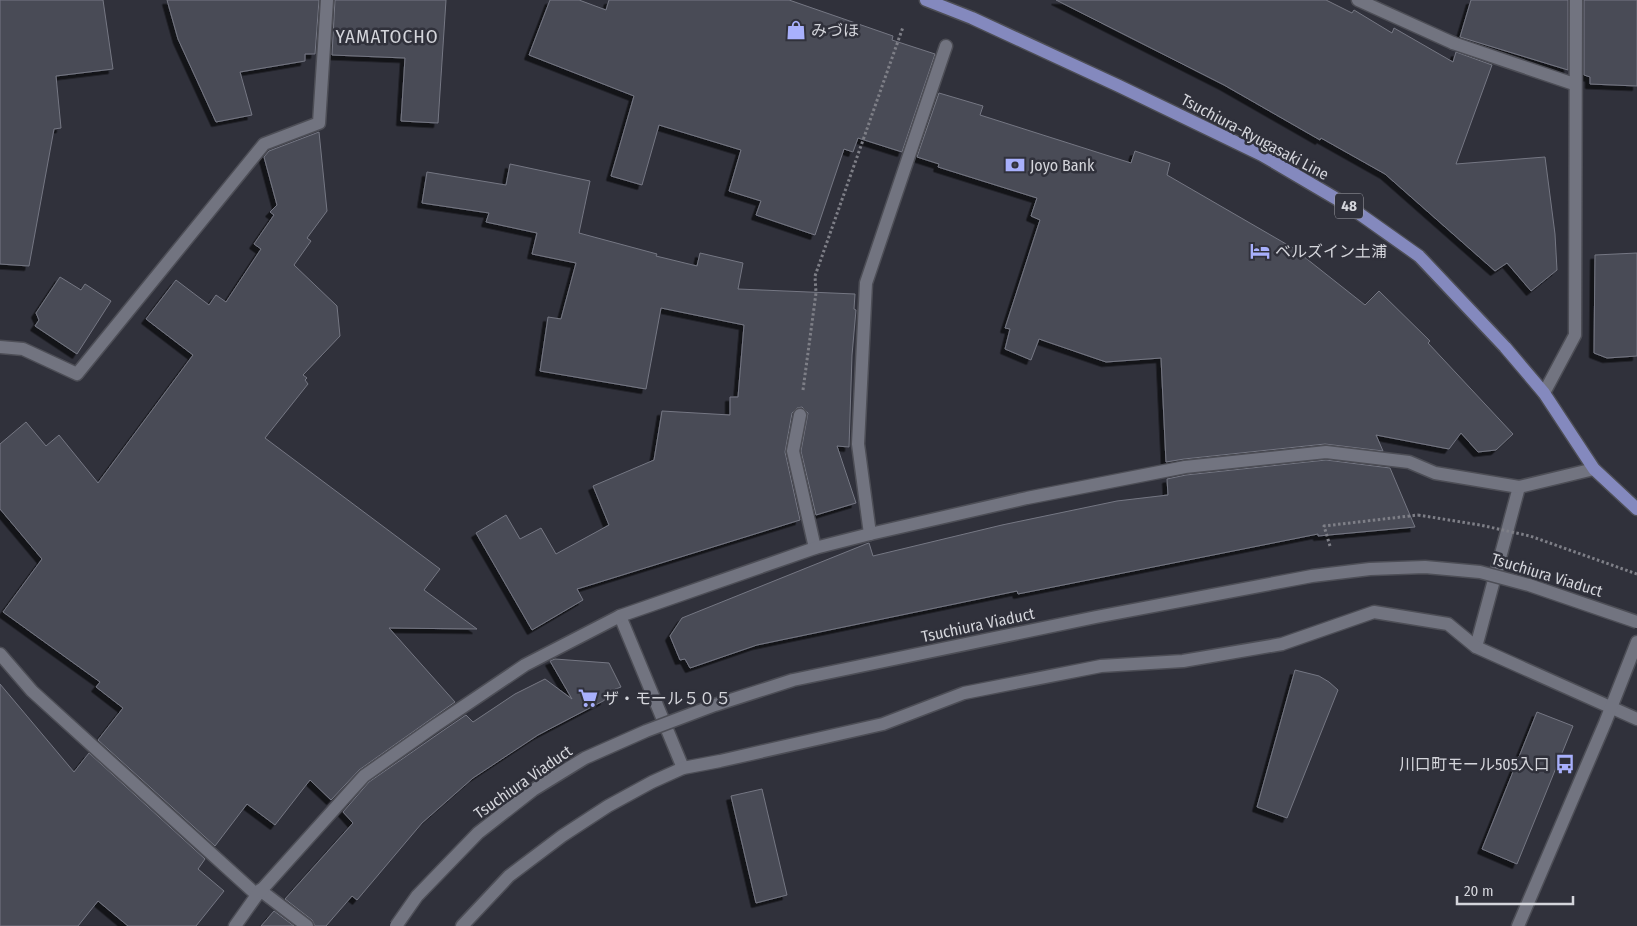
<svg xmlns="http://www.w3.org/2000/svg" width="1637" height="926" font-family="'Fira Sans Condensed','Noto Sans JP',sans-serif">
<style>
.building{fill:#494b56;stroke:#757783;filter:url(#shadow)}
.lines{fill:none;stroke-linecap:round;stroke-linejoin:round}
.lane-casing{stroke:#4d4e56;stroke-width:15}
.street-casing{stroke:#4d4e56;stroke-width:15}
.primary-casing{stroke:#4d4e56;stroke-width:15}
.path{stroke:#7e7f87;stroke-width:3;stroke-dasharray:2.5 2.5;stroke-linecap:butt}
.lane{stroke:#727480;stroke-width:12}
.street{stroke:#727480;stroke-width:12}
.primary{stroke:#8489be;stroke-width:12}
.secondary-bridge-casing{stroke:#4d4e56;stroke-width:15;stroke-linecap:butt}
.path-bridge{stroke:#7e7f87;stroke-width:3;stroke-dasharray:2.5 2.5;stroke-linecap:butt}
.secondary-bridge{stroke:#727480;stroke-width:12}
.labels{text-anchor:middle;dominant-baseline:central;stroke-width:5;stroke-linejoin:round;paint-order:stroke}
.shield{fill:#30313b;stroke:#a3a4ab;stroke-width:1}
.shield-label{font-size:15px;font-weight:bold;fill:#d4d5db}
.poi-label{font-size:16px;fill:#d4d5db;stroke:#30313b;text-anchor:start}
.street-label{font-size:16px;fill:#d4d5db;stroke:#30313b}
.quarter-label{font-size:19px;letter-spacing:1px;fill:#d4d5db;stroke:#30313b}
</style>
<defs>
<filter id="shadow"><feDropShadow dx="-4.5" dy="4.5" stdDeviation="0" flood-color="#0009"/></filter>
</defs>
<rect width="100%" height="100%" fill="#30313b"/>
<!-- building -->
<g class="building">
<polygon points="0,0 103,0 113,69 56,76 61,128 54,129 29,266 0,264"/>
<polygon points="167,0 319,0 315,54 305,54 305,61 240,72 252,115 216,122 178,39"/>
<polygon points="335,0 446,0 438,123 401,121 405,58 332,55"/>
<polygon points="550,0 579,0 606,10 609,0 789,0 893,36 892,40 935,54 902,152 858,138 853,152 844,149 815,235 756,215 761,201 729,191 741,150 659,125 642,185 611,176 634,96 529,55"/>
<polygon points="1056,0 1326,0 1352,13 1354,10 1392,33 1394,28 1453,62 1456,52 1492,65 1456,164 1545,157 1555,234 1557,270 1531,291 1507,263 1495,271 1385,174 1321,138 1320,140 1224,85"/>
<polygon points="1471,0 1568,0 1568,70 1460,37"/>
<polygon points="1584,0 1637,0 1637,86 1590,84 1590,77 1584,75"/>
<polygon points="939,93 983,106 980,115 1131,163 1135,151 1170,163 1167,175 1293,248 1365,305 1379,291 1430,341 1428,343 1513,434 1496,450 1478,452 1461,433 1449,449 1376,435 1383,451 1325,444 1184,459 1166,462 1161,358 1106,362 1039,339 1031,360 1005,349 1010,329 1005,328 1040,220 1031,216 1037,198 938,167 939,164 917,157"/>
<polygon points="319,132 327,211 307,238 311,241 294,265 337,306 340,336 303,375 307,378 305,380 308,384 265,438 440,569 424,590 477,629 389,628 455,702 359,770 331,800 310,780 275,825 247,804 215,846 98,740 123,708 96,687 100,682 3,612 42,559 0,509 0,444 26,422 46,446 59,435 98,483 193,355 146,319 176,280 209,305 216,295 226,302 261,249 254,244 274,215 270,212 277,205 264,157 269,151"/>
<polygon points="510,164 590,181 579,233 657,254 656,256 697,266 700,253 743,263 738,289 855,294 854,309 856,310 852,355 849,447 837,446 856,503 816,515 801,451 808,413 802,407 797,408 792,413 785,452 800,520 577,589 583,600 532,630 476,533 506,515 520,539 541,528 556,554 609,525 593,486 654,460 662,411 730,415 730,397 738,397 744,325 661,308 646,389 540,371 548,317 561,319 576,263 532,254 537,233 486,222 489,213 422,203 427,172 506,185"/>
<polygon points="1637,253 1637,356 1607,358 1594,353 1595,255"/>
<polygon points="60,277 81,290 85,284 111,301 77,354 35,326 39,320 36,313"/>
<polygon points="1326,460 1390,468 1415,527 1318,536 1318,534 1018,594 1017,591 757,645 690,668 685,659 680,660 670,636 682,618 866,544 869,543 873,556 1002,525 1117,501 1168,495 1167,479 1186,475"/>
<polygon points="555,659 609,663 621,687 603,694 605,700 538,735 473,778 422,823 357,900 352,896 326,926 315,926 312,920 285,899 353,823 343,812 369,782 441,732 466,715 473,722 515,694 545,679 572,699 550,661"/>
<polygon points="1295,670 1319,676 1329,682 1338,690 1287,818 1257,807"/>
<polygon points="0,684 74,772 89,753 205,859 198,869 224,891 196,926 128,926 98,901 78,926 0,926"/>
<polygon points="1537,712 1573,726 1517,864 1482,849"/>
<polygon points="762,789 787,895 756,903 731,796"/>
<polygon points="274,911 294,926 261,926"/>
</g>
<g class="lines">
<defs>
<g id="lane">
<polyline points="1453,43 1574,84"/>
<polyline points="800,415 793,451 815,548"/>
<polyline points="870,534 858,444 866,283 946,46"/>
</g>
<g id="street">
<polyline points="1358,0 1453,43"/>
<polyline points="0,347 23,349 77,374 264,144 319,123 327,0"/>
<polyline points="1544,393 1575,335 1576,0"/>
<polyline points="620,616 683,768"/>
<polyline points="1476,647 1519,487"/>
<polyline points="0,654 32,691 257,895"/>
<polyline points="260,890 307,926"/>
<polyline points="235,926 257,895 364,776 436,725 525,665 620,616 815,548 870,534 1027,498 1185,467 1326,452 1409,462 1435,473 1519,487 1594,469"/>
<polyline points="462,926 509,876 562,836 608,806 652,782 683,768 720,761 883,724 964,693 1101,666 1183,661 1282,644 1374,612 1448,624 1476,647 1637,719"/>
<polyline points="1518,926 1605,723 1637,642"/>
</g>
<polyline id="primary" points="926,0 972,18 1119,86 1262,155 1347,205 1419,256 1505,347 1544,393 1594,469 1637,509"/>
</defs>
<!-- lane casing -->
<use href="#lane" class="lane-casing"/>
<!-- street casing -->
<use href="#street" class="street-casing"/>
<!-- primary casing -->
<use href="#primary" class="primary-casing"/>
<!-- path -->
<g class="path">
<polyline points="803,390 816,293 815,276 903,27"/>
<polyline points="1330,546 1324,526 1418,515"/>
</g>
<!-- lane -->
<use href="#lane" class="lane"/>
<!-- street -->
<use href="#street" class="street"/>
<!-- primary -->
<use href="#primary" class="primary"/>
<defs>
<polyline id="secondary-bridge" points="396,926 417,896 478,833 533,790 585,758 646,731 715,705 793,680 1096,617 1312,576 1370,569 1425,567 1480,572 1529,585 1637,622"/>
</defs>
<!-- secondary-bridge casing -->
<use href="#secondary-bridge" class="secondary-bridge-casing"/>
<!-- path-bridge -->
<polyline class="path-bridge" points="1418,515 1480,525 1530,536 1637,574"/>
<!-- secondary-bridge -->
<use href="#secondary-bridge" class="secondary-bridge"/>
</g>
<!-- icons -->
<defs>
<symbol id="shop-bare" viewBox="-9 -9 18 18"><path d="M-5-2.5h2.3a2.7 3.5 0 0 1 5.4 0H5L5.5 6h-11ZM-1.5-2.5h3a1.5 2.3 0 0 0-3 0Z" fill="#a8b0fc" stroke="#30313b" stroke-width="2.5" paint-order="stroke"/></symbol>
<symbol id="bank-bare" viewBox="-9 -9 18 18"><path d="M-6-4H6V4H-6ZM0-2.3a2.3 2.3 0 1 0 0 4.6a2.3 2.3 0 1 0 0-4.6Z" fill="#a8b0fc" stroke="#30313b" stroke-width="2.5" paint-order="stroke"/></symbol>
<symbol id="hotel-bare" viewBox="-9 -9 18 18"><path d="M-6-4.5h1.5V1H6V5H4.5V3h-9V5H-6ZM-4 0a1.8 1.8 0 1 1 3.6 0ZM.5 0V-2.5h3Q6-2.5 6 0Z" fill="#a8b0fc" stroke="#30313b" stroke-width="2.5" paint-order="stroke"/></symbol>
<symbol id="supermarket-bare" viewBox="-9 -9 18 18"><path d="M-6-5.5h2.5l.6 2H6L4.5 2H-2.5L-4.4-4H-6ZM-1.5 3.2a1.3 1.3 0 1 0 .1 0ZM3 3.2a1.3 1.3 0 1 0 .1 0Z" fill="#a8b0fc" stroke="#30313b" stroke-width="2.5" paint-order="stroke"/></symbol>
<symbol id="bus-bare" viewBox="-9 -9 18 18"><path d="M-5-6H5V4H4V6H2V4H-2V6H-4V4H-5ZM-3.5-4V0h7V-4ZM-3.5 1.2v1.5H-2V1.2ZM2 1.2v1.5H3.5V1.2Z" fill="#a8b0fc" stroke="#30313b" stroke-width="2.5" paint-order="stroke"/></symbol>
</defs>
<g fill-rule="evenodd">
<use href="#shop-bare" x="782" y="16" width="28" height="28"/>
<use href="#bank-bare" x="1001" y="151" width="28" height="28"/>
<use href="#hotel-bare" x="1246" y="237" width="28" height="28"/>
<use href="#supermarket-bare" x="574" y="684" width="28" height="28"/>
<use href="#bus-bare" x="1551" y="750" width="28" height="28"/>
</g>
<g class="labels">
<!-- shield labels -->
<rect class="shield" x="1335" y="193.5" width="28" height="25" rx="4"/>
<g class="shield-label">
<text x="1349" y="206">48</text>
</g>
<!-- poi labels -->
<g class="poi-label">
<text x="811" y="30">みづほ</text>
<text x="1030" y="165">Joyo Bank</text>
<text x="1275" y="251">ベルズイン土浦</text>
<text x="603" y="698">ザ・モール５０５</text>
<text x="1550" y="764" text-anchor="end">川口町モール505入口</text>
</g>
<!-- street labels -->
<g class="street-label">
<text transform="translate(1255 137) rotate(28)">Tsuchiura-Ryugasaki Line</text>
<text transform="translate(1547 575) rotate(17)">Tsuchiura Viaduct</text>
<text transform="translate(978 625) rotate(-12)">Tsuchiura Viaduct</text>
<text transform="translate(523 782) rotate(-35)">Tsuchiura Viaduct</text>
</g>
<!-- quarter labels -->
<g class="quarter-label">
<text x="387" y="36">YAMATOCHO</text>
</g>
</g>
<!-- scale -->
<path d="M1457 896v8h116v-8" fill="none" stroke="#d4d5db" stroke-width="2.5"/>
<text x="1464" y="896" font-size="15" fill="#d4d5db" stroke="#30313b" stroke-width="4" paint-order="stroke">20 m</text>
</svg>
